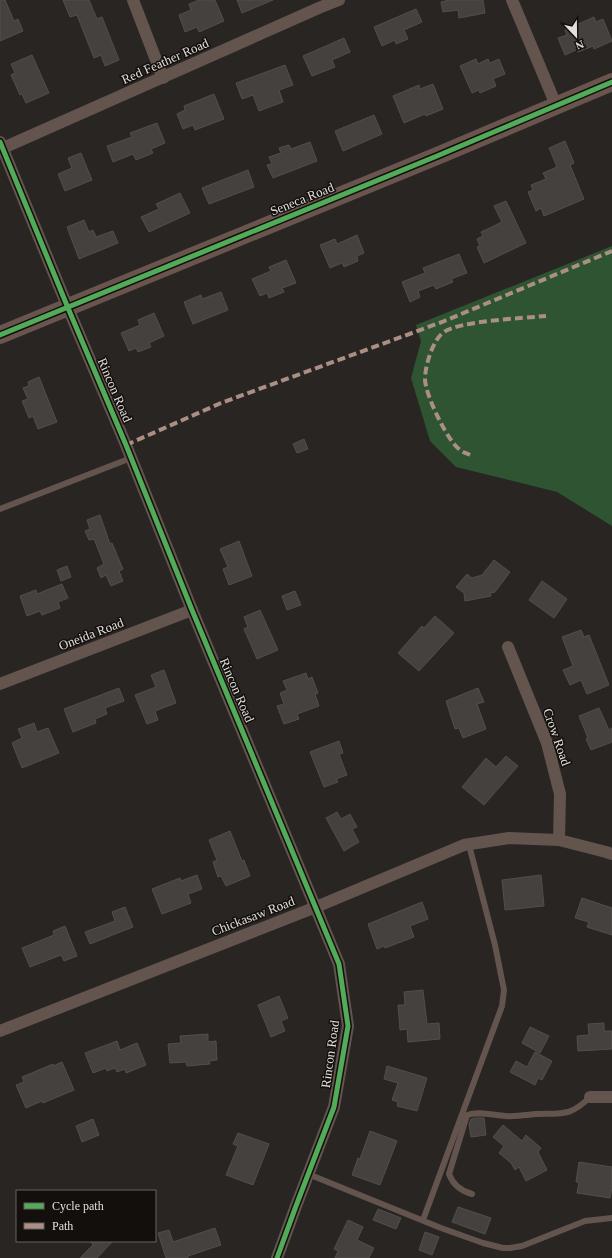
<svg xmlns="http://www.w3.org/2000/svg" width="612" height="1258" font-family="'Times New Roman',serif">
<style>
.green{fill:#2e5431}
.building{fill:#44413f;stroke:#514e4c}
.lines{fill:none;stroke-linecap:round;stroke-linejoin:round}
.lane{stroke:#64544e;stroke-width:6}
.street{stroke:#64544e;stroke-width:12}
.secondary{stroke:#69554e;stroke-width:18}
.quiet{stroke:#ac8f84;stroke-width:4;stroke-dasharray:8 4;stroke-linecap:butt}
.cycleway-casing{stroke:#120f0c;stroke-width:8}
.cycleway{stroke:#51ab58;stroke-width:5}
.labels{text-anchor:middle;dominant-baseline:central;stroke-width:3;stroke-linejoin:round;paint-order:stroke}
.street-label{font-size:13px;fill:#e4dfdb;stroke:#120f0c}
</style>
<rect width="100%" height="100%" fill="#282522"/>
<!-- green -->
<polygon class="green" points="612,246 612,526 557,492 456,467 430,441 411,378 421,341 416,325"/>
<!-- building -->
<g class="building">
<polygon points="0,0 5,0 14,21 18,19 23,31 0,41"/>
<polygon points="63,0 89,0 97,19 102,17 119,60 105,66 101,55 94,58 77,15 70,17"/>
<polygon points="199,0 215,0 224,21 199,32 197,27 185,32 179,15 191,10 189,4"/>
<polygon points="237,0 273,0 242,13"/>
<polygon points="449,0 483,0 485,13 459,18 458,10 443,12 441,2"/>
<polygon points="416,9 422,22 404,30 408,39 396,44 395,40 382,46 374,27"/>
<polygon points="594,17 596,22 603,19 612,41 594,49 593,46 578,52 576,50 565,55 558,38 567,35 565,30"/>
<polygon points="344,38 350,52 332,60 335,67 312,76 303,56"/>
<polygon points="32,55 49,93 26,103 22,94 20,95 11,75 15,73 11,64"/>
<polygon points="476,59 478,64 488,59 490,63 499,59 505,74 493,79 496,86 480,93 479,90 472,93 460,66"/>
<polygon points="285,65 293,85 279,90 283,102 259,111 253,95 242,99 236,83"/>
<polygon points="433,84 443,109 426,116 425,114 404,123 393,96 419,85 420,89"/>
<polygon points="214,94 224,119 195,130 193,125 183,129 177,114 185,110 184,106"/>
<polygon points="374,115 382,134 343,151 335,131"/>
<polygon points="157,123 165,143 151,149 153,153 136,160 133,154 113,162 107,146 132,137 130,133"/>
<polygon points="565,141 574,163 570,165 584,199 544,216 541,208 536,211 528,192 533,190 531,185 546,179 543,173 557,167 549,148"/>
<polygon points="310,142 317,161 273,178 267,165 272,164 269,157 281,153 279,148 289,145 291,149"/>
<polygon points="81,153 92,180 65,191 58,174 72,168 68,158"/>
<polygon points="248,170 254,187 209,204 202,188"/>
<polygon points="180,193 190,213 149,232 141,217 159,209 156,204"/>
<polygon points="506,201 526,243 484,263 477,247 480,246 477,239 483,236 481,232 502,222 494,206"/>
<polygon points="84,220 89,232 93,230 96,237 113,231 118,243 79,259 67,227"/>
<polygon points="357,235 364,253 357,256 358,261 344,267 342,263 330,268 320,245 335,239 337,244"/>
<polygon points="459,254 467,273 451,279 453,282 436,289 434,285 418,291 420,297 410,302 402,282 425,273 423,268"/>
<polygon points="286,260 296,283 282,288 284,292 269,298 267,293 260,296 252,279 271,271 269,267"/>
<polygon points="221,292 228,310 193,324 184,302 201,295 202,299"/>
<polygon points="154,313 164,336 149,343 151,347 138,352 136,348 129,351 121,333 140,325 138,320"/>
<polygon points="39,377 57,422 38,429 33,416 29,418 22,401 28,399 23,388 29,386 28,382"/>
<polygon points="304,439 308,449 297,453 293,444"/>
<polygon points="100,515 110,544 112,543 123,569 119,571 123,581 111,586 106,575 101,578 97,568 104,564 94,539 89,540 85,531 90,529 87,520"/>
<polygon points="239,541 252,576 229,585 223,569 228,567 220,549"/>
<polygon points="494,560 510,572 495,592 490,593 491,596 465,601 464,593 456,587 467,574 472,578 482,575"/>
<polygon points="67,566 71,577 61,581 57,570"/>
<polygon points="542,581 567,599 554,618 529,600"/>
<polygon points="62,584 68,598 58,602 60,608 42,615 40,611 27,616 20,596 36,590 37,594"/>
<polygon points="295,591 301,605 287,610 282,596"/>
<polygon points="260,610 278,650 257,659 244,629 248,627 244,617"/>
<polygon points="435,616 454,633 419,671 398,653 422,626 424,628"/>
<polygon points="581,630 584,637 589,635 609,685 587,694 581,680 570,685 563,670 573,666 562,637"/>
<polygon points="164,670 176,703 155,711 158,720 147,724 135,695 156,687 151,675"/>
<polygon points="306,673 308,679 312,677 318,693 315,694 319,706 297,714 299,719 284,724 277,706 284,704 280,693 287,690 283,681"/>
<polygon points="119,688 124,701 105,708 107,714 95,719 96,723 73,732 64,709"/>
<polygon points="478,688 484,702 477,704 486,729 463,738 459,728 455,729 446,701"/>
<polygon points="599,708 609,730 612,728 612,742 591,750 586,739 588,738 579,716"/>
<polygon points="34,723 37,732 48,728 59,753 22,768 12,743 22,738 18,729"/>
<polygon points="339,741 343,753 339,754 347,775 336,779 338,782 324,787 310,752"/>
<polygon points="506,756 518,766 484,805 462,787 486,758 496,767"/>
<polygon points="337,812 341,819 350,814 357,827 352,829 359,842 344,851 326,818"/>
<polygon points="230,831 242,861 244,860 250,876 226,886 221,876 218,877 213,862 217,860 209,840"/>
<polygon points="197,875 202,889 188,894 191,903 162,914 152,889 180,878 181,881"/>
<polygon points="541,875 544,906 505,910 502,880"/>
<polygon points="582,898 612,908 612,935 587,927 589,922 575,918"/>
<polygon points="422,902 428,919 410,926 414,937 385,948 384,946 377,949 368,924"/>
<polygon points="125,907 133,927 90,944 85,932 115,921 112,912"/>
<polygon points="65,926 77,956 64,961 61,955 30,967 22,948 54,935 53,931"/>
<polygon points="423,990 427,1024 439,1023 440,1039 408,1042 407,1029 400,1030 398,1005 405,1005 404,992"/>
<polygon points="279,996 288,1018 281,1021 285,1031 271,1037 258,1005"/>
<polygon points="604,1023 604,1031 612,1031 612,1049 578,1051 577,1036 589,1035 588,1024"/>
<polygon points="530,1027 549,1036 540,1053 522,1043"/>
<polygon points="208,1034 208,1042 216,1041 217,1060 209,1061 210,1064 187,1066 186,1062 170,1063 168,1044 181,1043 180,1036"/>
<polygon points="117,1041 120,1050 137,1043 146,1065 126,1073 125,1069 117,1072 115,1068 107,1071 106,1068 93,1073 85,1053"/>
<polygon points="535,1052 552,1061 542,1080 538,1078 535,1085 510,1072 516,1061 527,1067"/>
<polygon points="62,1062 74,1090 43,1103 42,1101 26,1108 16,1085 24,1082 22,1077 53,1064 53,1066"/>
<polygon points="387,1066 427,1078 417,1111 397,1106 398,1102 392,1100 398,1083 384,1079"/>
<polygon points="476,1118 484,1118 486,1135 471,1137 469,1124 471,1119"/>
<polygon points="93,1119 99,1135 82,1142 76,1126"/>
<polygon points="503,1125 522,1141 526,1135 541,1148 538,1152 547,1170 526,1181 519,1167 515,1170 511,1163 499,1153 504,1146 493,1137"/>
<polygon points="370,1131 397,1141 380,1185 352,1175 358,1158 360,1159"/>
<polygon points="238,1133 269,1144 253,1185 226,1175 238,1146 233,1144"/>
<polygon points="579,1162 612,1167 612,1187 610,1198 577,1193 579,1182 576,1182"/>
<polygon points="458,1207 491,1218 485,1234 452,1222"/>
<polygon points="378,1209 401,1218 396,1229 373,1220"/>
<polygon points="348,1220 363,1227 357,1240 374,1248 369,1258 335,1258 338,1251 334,1249"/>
<polygon points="215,1228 221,1245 188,1256 188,1258 166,1258 158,1233 169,1230 173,1242"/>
<polygon points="425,1232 439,1237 432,1255 419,1250"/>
<polygon points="91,1241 113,1241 97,1258 80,1258 93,1245"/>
</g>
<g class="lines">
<!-- lane -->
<g class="lane">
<polyline points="0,509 131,458"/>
<polyline points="308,1174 441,1228 483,1243 503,1248 510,1248 522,1246 585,1221 612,1218"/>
<path d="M472,1194C461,1191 453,1185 449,1174L467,1115C478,1111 493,1115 505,1116C515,1117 526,1115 536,1114C562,1113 570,1117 590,1097"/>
<polyline points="423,1220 502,1006 504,990 495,945 469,845"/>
</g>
<!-- street -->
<g class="street">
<polyline points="133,0 163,78"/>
<polyline points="512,0 556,105"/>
<polyline points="0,142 68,308 126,445 192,610 339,964 348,1026 334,1107 296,1206 277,1258"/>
<polyline points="3,148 321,7 339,0"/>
<polyline points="508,647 547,743 560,794 559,840"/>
<polyline points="0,684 192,610"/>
<polyline points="0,1031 316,907 464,845 509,838 559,840 606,852 612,854"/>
<polyline points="590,1097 612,1097"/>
</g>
<!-- secondary -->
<polyline class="secondary" points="0,335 437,156 612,82"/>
<!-- quiet -->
<g class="quiet">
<polyline points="126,445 221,403 442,322 612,251"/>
<path d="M470,455C466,453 462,452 459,449C447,440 425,394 425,379C425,366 433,339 444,332C459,321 524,318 546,316"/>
</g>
<defs>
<g id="cycleway">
<polyline points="0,142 68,308 126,445 192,610 339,964 348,1026 334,1107 296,1206 277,1258"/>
<polyline points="0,335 437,156 612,82"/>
</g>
</defs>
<!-- cycleway casing -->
<use href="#cycleway" class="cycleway-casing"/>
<!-- cycleway -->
<use href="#cycleway" class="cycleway"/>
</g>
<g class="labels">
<!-- street labels -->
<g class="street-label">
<text transform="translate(165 61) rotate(-24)">Red Feather Road</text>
<text transform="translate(302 199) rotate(-22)">Seneca Road</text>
<text transform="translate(115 390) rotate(67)">Rincon Road</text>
<text transform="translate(91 634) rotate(-21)">Oneida Road</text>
<text transform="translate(237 690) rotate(67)">Rincon Road</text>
<text transform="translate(557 737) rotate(71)">Crow Road</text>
<text transform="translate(253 916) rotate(-21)">Chickasaw Road</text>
<text transform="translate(330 1054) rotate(-82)">Rincon Road</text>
</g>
</g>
<!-- legend -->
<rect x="16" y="1190" width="140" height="52" fill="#120f0c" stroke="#66625f"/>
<rect x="24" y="1203" width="20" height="6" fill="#51ab58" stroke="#66625f"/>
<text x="52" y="1210" font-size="12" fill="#e4dfdb">Cycle path</text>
<rect x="24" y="1223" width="20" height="6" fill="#ac8f84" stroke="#66625f"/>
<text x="52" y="1230" font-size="12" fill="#e4dfdb">Path</text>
<!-- north arrow -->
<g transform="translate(576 36) rotate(158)" stroke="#120f0c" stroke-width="3" paint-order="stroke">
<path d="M0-3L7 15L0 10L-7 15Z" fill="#e4dfdb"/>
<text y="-6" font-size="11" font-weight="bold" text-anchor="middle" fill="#e4dfdb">N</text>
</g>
</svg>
